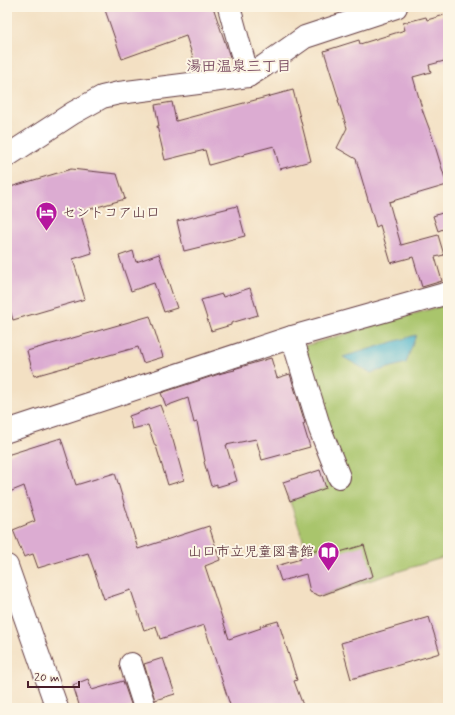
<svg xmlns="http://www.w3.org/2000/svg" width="455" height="715" font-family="Mynerve,'Klee One',sans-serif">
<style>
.green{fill:#a9c56c;stroke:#7a724c}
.water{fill:#4cb3cb;stroke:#4b697b}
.building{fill:#dcacd2}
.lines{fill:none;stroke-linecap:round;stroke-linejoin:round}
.minor-casing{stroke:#633c42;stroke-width:24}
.major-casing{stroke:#633c42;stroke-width:24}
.minor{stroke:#fff;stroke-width:22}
.major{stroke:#fff;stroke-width:22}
.labels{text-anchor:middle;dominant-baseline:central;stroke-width:4;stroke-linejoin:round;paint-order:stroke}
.poi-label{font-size:14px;fill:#4a1f2b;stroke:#fcf5e5;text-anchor:start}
.neighbourhood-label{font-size:15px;font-weight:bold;fill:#7d5065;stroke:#fcf5e5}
</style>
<rect width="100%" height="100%" fill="#fcf5e5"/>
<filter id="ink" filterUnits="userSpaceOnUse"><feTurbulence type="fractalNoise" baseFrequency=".025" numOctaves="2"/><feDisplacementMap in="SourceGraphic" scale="8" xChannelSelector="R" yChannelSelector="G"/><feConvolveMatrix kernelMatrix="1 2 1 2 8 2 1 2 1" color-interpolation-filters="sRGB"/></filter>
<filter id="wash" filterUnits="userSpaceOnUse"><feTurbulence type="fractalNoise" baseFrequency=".012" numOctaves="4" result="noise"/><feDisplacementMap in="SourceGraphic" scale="16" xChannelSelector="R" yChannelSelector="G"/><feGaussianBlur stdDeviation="0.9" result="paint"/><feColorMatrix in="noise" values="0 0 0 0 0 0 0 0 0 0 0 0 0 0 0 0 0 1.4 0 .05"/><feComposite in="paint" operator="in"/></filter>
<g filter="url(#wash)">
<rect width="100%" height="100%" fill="#f3e0c3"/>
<!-- green -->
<polygon class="green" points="448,304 448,556 320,596 319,589 305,545 287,493 339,476 301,347"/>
<!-- water -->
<polygon class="water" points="416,335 406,363 371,373 343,357"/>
<g id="blocks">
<!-- building -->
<g class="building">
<polygon points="104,7 213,7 230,57 197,69 186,36 122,59"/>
<polygon points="448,14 448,60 429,65 431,72 413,77 423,112 432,136 447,185 389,202 401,245 438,235 444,255 435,257 442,281 422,287 413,257 391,263 380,225 376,227 356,159 337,148 347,128 338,100 339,100 324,51 359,40 360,44 405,30 403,23 426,17 427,20"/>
<polygon points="293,90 311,161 280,169 274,146 244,154 244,155 209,165 205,150 165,160 157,126 159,126 155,105 172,102 176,121"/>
<polygon points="71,169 117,174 125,199 80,212 92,253 73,259 85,299 13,320 7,300 7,188"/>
<polygon points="237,206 245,236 184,251 177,221"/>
<polygon points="448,211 448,227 438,231 433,216"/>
<polygon points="133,251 136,262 159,254 177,308 164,312 154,283 131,291 119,256"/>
<polygon points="250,288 258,315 231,323 231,325 211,331 201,300 222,294 223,297"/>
<polygon points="150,316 163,357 143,363 138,347 34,376 27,351"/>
<polygon points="271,358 277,378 290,374 305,423 303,424 310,447 262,460 256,439 226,445 237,481 217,487 217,484 211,486 204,462 205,461 197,422 194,423 188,398 166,406 161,393 222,373 235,370 234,369 237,368"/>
<polygon points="160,405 173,440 184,480 168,485 156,446 155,446 148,425 132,429 129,416"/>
<polygon points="61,438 76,485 115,473 138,549 209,526 220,560 205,566 229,639 261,628 260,626 278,621 297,680 294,681 304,708 231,708 204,625 160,639 156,626 144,630 131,590 104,599 88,553 38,568 33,554 24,557 13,530 35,521 24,486 7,493 7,455"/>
<polygon points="320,470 326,488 290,501 283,482"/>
<polygon points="364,545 373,576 320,596 310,592 306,574 281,581 276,566 301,559 300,554 323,548 326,556"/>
<polygon points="429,617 440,653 351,679 341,643"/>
<polygon points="163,658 175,694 155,700 144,664"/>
<polygon points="88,679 92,690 123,681 132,707 128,708 80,708 73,685"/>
</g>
</g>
</g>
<g filter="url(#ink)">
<use href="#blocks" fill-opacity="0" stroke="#633c42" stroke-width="1"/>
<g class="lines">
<defs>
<g id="minor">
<polyline points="229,7 248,76"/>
<polyline points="7,156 73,113 102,97 119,93 198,83 248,76 264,66 305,37 396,7"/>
<polyline points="292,337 320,429 339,477"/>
<polyline points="7,431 292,337 448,293"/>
<polyline points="131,664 145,708"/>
</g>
<polyline id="major" points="7,566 57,708"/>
</defs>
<!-- minor casing -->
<use href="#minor" class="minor-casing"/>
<!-- major casing -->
<use href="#major" class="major-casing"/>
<!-- minor -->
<use href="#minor" class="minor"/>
<!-- major -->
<use href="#major" class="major"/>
</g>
</g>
<!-- icons -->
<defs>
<symbol id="hotel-pin" viewBox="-11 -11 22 30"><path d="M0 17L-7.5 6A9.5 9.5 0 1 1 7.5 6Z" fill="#b5179e" stroke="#fcf5e5"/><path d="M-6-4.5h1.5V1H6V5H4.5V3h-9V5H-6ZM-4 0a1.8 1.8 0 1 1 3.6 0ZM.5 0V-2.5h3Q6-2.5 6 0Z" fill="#fff"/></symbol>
<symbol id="library-pin" viewBox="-11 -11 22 30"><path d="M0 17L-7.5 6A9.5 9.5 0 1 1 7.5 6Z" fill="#b5179e" stroke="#fcf5e5"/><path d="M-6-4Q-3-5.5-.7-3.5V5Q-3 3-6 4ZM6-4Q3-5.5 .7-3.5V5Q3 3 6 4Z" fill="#fff"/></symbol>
</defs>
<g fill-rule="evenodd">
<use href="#hotel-pin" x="34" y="200" width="25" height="34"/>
<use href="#library-pin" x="316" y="540" width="25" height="34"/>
</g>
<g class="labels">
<!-- poi labels -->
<g class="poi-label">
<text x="62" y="213">セントコア山口</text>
<text x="314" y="552" text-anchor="end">山口市立児童図書館</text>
</g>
<!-- neighbourhood labels -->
<g class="neighbourhood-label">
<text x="239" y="67">湯田温泉三丁目</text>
</g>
</g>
<!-- margin -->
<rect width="455" height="715" fill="none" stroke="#fcf5e5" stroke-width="24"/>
<!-- scale -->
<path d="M28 681v6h51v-6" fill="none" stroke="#4a1f2b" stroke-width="2"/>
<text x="34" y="681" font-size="12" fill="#4a1f2b" stroke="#fcf5e5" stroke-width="3" paint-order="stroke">20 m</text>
</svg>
